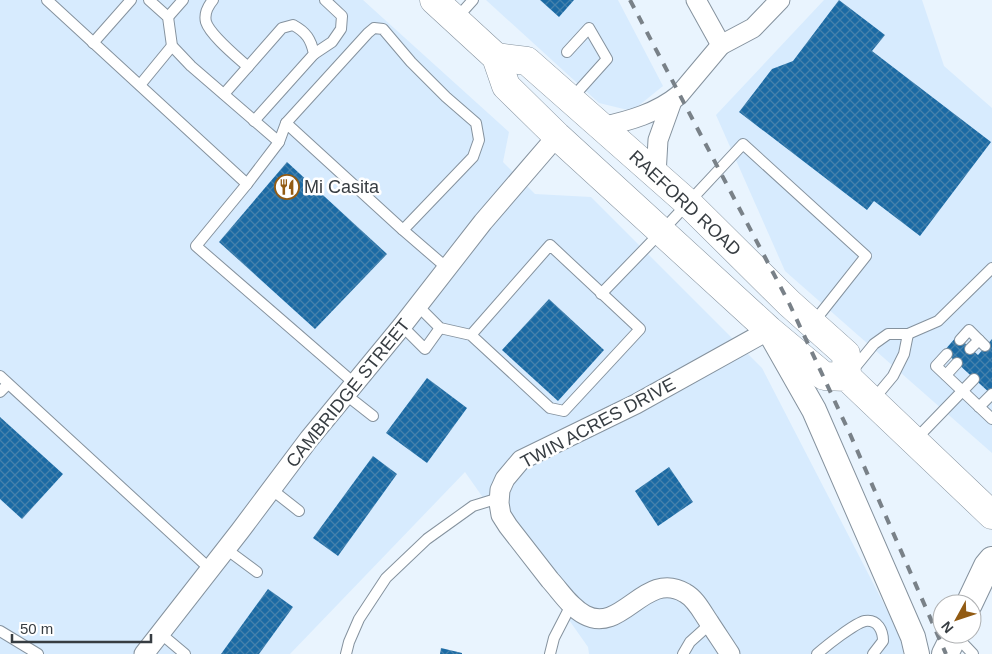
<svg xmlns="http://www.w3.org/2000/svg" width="992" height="654" font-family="Helvetica,sans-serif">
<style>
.built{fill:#d7ebfe}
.building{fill:url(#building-cross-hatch)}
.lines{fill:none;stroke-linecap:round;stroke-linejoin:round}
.service-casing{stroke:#85929e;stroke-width:12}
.minor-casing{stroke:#85929e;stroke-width:21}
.tertiary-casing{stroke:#85929e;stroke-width:26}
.secondary-casing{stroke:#85929e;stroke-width:28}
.primary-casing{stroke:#85929e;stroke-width:29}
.service{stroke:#fff;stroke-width:10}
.minor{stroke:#fff;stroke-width:19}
.tertiary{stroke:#fff;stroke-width:24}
.secondary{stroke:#fff;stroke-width:26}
.primary{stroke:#fff;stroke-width:28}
.rail{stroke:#798188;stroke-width:4;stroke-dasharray:9 9;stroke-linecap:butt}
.labels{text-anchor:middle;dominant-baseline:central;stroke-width:5;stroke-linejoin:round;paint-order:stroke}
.poi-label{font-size:18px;fill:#373d42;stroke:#fff;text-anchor:start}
.street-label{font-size:18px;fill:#373d42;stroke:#fff}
</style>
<defs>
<pattern id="building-cross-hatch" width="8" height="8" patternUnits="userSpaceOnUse" patternTransform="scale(1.25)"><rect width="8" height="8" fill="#1b6aa4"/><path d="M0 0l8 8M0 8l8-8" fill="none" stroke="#4581ac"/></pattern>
</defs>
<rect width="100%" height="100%" fill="#e9f4fe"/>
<!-- built -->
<g class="built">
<polygon points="0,0 363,0 509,132 503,162 535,194 591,197 762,368 903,641 903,654 589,654 588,647 465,472 290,654 0,654"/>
<polygon points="486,0 618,0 663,86 632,111 599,103"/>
<polygon points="824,0 922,0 944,66 992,108 992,453 785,271 716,115"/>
</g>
<!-- building -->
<g class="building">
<polygon points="540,0 574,0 559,17"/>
<polygon points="839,0 885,35 872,51 991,142 920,236 874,201 867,210 739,112 772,69 793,61"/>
<polygon points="287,162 387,254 315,329 219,242"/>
<polygon points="549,299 604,350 558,401 502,350"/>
<polygon points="957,336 978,355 992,339 992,395 944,351"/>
<polygon points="427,378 467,408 427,463 386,433"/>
<polygon points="0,417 63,474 22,519 0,499"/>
<polygon points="373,456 397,474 338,556 313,538"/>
<polygon points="669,467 693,502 658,526 635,491"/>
<polygon points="268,589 293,607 259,654 221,654"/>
<polygon points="441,648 462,653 462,654 440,654"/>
</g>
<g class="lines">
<defs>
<g id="service">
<polyline points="47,0 247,184 279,142"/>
<polyline points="149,0 168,17 172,46 191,66 279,142 286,123 403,230 447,268"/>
<path d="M213,0C208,6 204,14 206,22C210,35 237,57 248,67"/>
<polyline points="168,17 183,0"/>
<polyline points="455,20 473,0"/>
<polyline points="93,43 131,0"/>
<polyline points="567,52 589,28 607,59 572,98"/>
<polyline points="314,54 332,42 341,29 342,16 325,0"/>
<polyline points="140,85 172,46"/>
<path d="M224,94L282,28L293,25C306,32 311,39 314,54L254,121"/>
<polyline points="286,123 368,33 374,28 383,29 411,62 446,97 476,123 479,140 473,157 403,230"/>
<polyline points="247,184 196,246 354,383"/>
<polyline points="601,294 662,231 743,144 866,256 813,323"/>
<polyline points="417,305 440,328 471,335 550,245 640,329 564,411 550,408 471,335"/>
<polyline points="402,326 425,349 440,328"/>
<polyline points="960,340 969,330 985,346"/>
<polyline points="970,349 979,340"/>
<polyline points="947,354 936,366 992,419"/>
<polyline points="852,371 874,344 888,334 908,334 938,321 992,268"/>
<polyline points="946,375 957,363"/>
<polyline points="0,376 210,569"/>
<polyline points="0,392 8,384"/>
<polyline points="345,394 373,416"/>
<polyline points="873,400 893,376 904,354 908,334"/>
<polyline points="979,407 992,394"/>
<polyline points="915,440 974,379"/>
<polyline points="271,489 299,511"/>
<polyline points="226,549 257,572"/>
<polyline points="0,631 38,654"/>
<polyline points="160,633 185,654"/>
<polyline points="955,635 973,654"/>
<polyline points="346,654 349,642 359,619 386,578 427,539 473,506 499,498"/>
<polyline points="550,654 554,638 571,605"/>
<polyline points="683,654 690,642 710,624"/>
<path d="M817,654C826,646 855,623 865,621C878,619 883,631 883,641L873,654"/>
</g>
<g id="minor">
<polyline points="696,0 721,45 753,28 780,0"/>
<path d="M601,127C629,121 657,113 679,95L721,45"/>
<polyline points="656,175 658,140 672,101"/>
<polyline points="144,654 240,531 309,439 402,326 483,222 557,136"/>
<path d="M730,654C723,643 716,633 709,622C702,612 696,599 685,593C645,569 622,635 585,615C570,607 561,592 550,580C536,562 522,544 508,526L501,515L499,503L500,490L505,479L521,460L636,404L769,330"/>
</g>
<polyline id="tertiary" points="772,336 814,410 913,637 917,654"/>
<g id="secondary">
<polyline points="969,604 987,566 992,560"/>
<polyline points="945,654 955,634"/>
</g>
<g id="primary">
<polyline points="434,0 496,57 506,86 557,136 769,330 824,376 847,377 992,515"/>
<polyline points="496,57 527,61 688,203 789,303 846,354 847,377"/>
</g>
</defs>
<!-- service casing -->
<use href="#service" class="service-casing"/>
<!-- minor casing -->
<use href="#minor" class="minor-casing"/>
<!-- tertiary casing -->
<use href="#tertiary" class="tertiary-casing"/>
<!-- secondary casing -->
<use href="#secondary" class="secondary-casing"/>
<!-- primary casing -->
<use href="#primary" class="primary-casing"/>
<!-- service -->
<use href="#service" class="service"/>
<!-- minor -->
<use href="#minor" class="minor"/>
<!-- tertiary -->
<use href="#tertiary" class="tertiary"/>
<!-- secondary -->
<use href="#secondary" class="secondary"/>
<!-- primary -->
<use href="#primary" class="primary"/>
<!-- rail -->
<polyline class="rail" points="630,0 789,303 850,434 946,654"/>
</g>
<!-- icons -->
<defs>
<symbol id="restaurant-ring" viewBox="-11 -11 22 22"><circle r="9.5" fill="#fff" stroke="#925b13" stroke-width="1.5"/><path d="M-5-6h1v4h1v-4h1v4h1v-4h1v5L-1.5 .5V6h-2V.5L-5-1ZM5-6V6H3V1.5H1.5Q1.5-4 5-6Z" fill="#925b13"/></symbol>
</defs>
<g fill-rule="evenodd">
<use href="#restaurant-ring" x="273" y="173" width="28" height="28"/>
</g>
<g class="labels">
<!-- poi labels -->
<g class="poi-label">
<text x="304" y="187">Mi Casita</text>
</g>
<!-- street labels -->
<g class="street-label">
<text transform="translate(685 203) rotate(43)">RAEFORD ROAD</text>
<text transform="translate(348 393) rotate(-51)">CAMBRIDGE STREET</text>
<text transform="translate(598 423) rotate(-28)">TWIN ACRES DRIVE</text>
</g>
</g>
<!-- north arrow -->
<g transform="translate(957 619) rotate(230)"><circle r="24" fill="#ffffff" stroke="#afb1b3"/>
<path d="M0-4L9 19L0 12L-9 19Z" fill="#925b13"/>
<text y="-8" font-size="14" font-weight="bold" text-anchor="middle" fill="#373d42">N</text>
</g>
<!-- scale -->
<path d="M12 634v8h139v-8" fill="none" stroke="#373d42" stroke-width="2.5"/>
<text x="20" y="634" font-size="15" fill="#373d42" stroke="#ffffff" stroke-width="4" paint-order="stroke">50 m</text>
</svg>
